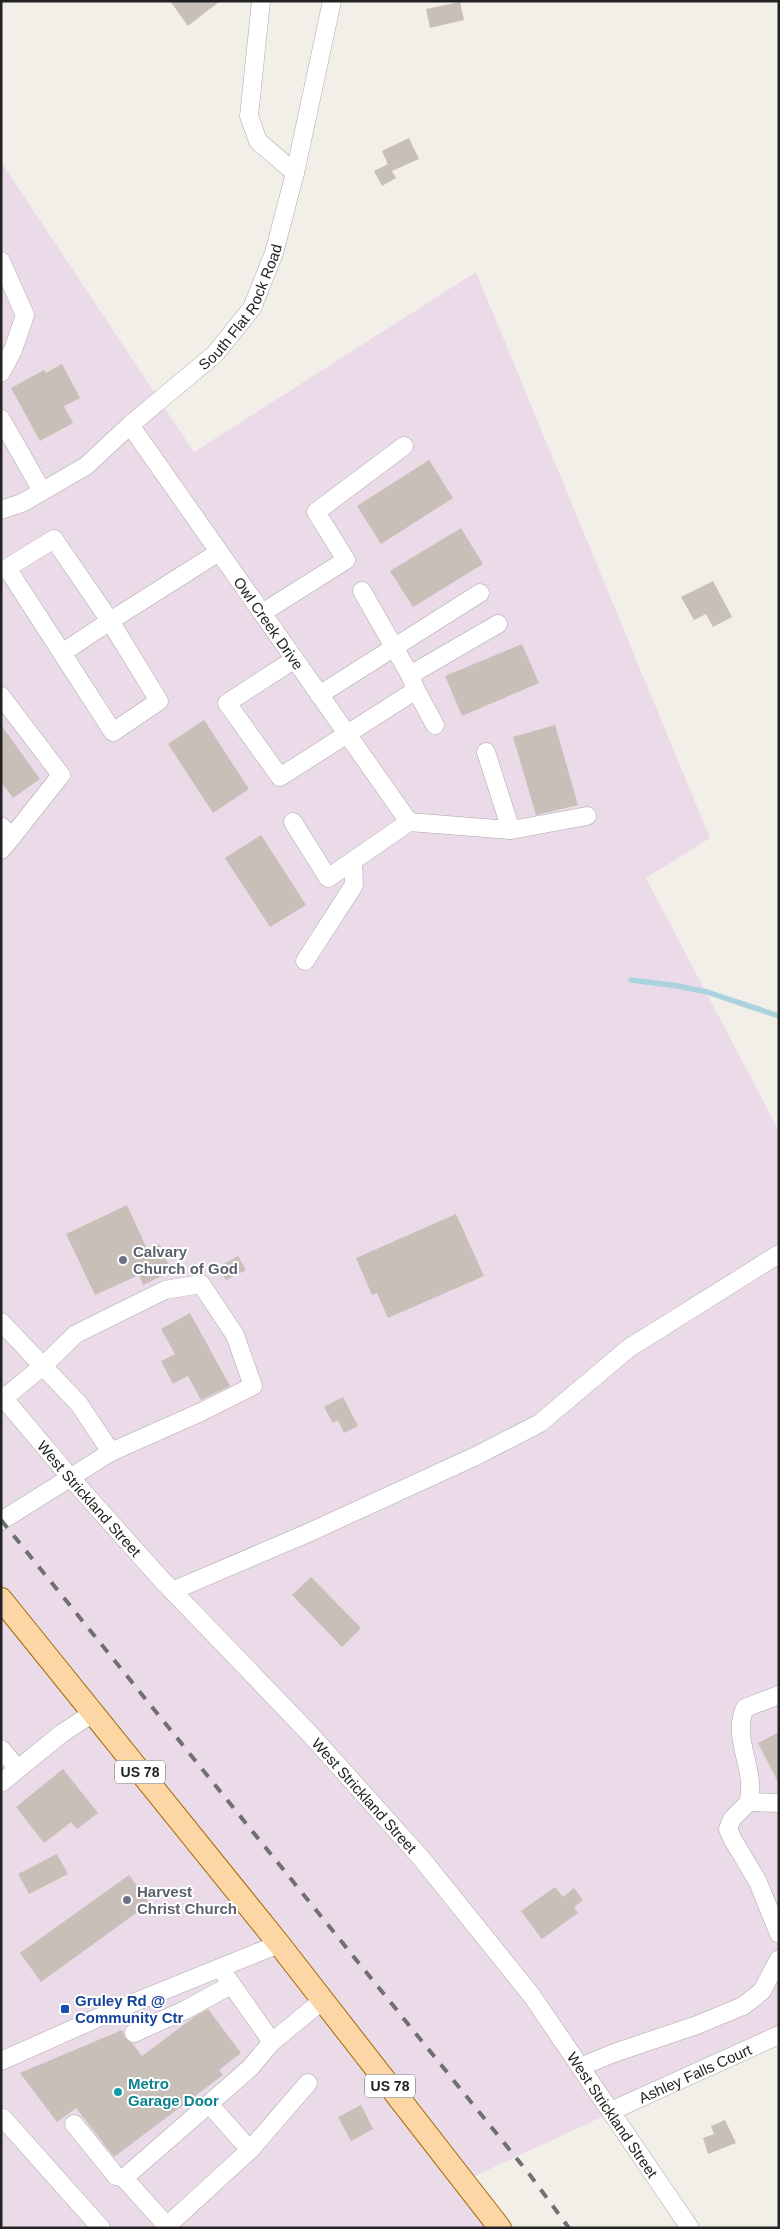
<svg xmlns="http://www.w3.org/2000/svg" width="780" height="2229" font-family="Helvetica,sans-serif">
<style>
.industrial{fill:#ebdbe8}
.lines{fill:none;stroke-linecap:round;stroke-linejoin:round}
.stream{stroke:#aad3df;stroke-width:5.5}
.building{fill:#c7bfb8}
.minor-casing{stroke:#a9a9a9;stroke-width:19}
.major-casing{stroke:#a06b00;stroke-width:24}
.minor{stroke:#fff;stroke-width:18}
.major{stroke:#fcd6a4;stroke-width:22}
.rail{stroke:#707070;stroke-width:4;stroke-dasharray:10 10;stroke-linecap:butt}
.worship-dot{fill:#6b7280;stroke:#fff;stroke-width:2}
.transit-dot{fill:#1a4fb4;stroke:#fff;stroke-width:2}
.culture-dot{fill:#0f9aa8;stroke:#fff;stroke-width:2}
.labels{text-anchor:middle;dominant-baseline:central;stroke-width:4;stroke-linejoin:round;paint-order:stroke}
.shield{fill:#fff;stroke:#646464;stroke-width:1}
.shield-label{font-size:14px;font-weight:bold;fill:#222}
.street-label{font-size:15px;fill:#222;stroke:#fff}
.worship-label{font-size:15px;font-weight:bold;fill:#5b616d;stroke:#fff;text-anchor:start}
.transit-label{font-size:15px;font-weight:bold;fill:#164399;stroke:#fff;text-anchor:start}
.culture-label{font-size:15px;font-weight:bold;fill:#0d838f;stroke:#fff;text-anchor:start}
</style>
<rect width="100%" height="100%" fill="#f2efe9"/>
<!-- industrial -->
<polygon class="industrial" points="1,162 194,452 476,272 710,838 646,878 779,1131 779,2035 464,2181 499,2228 1,2228"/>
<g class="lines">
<!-- stream -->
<polyline class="stream" points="631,980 678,986 707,992 779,1016"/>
</g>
<!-- building -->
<g class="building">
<polygon points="170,1 220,1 188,26"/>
<polygon points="460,2 464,20 430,28 426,9"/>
<polygon points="409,138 419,159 392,171 396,178 382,186 374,171 388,164 389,167 382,151"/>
<polygon points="62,364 80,398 64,406 73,423 40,441 11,388 44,370 46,373"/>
<polygon points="429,460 453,498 381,544 357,506"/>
<polygon points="461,528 483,564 413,607 390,571"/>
<polygon points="713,581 732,617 713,627 706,614 694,620 681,597"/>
<polygon points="522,644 539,683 462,716 445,676"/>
<polygon points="204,720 249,789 213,813 168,744"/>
<polygon points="1,725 40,779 13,798 1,782"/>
<polygon points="555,725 578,805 536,815 513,737"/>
<polygon points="261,835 306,905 270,927 225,858"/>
<polygon points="127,1205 147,1249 159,1244 172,1271 143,1285 139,1275 95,1295 66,1234"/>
<polygon points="456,1214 484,1276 388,1318 377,1293 372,1295 356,1258"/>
<polygon points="238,1256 246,1270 226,1280 218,1267"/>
<polygon points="190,1313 230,1386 201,1400 188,1376 173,1384 161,1361 175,1354 161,1329"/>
<polygon points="343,1397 358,1426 344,1433 338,1420 333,1423 324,1407"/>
<polygon points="311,1577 361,1628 342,1647 292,1595"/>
<polygon points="779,1732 779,1784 758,1743"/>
<polygon points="63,1769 98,1813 77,1829 71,1822 44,1843 16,1807"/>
<polygon points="57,1854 68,1874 29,1894 18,1874"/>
<polygon points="129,1875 150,1903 41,1982 20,1953"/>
<polygon points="555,1887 563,1897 574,1888 583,1900 574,1907 578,1913 542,1939 521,1911"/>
<polygon points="208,2009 241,2053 219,2070 223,2075 114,2157 76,2108 57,2122 20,2073 122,2030 125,2038 132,2043 142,2056 194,2017"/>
<polygon points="361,2105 373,2129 351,2141 338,2117"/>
<polygon points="725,2120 736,2143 708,2154 703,2138 714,2134 711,2126"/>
</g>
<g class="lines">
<defs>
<g id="minor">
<polyline points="261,1 249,116 258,141 295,173"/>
<polyline points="1,261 25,315 13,350 1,373"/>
<polyline points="1,419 42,491"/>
<path id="s1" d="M130,425L409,822"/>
<path id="s2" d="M1,510L22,503L86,466L130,425L215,354L252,308L274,253L295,173L332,1"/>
<polyline points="362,591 410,675 416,690"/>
<polyline points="262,613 346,560 316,512 404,446"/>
<polyline points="62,653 110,621 159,701 113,732 7,568 54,539 110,621 219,552"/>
<polyline points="295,659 227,703 280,777 416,690 435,725"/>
<polyline points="410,675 498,624"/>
<polyline points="319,695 480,593"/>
<polyline points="1,696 61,775 12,837 1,826"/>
<polyline points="293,822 328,878 409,822 511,830 486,752"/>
<polyline points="511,830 587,816"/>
<polyline points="1,850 12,837"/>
<polyline points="305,961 354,885 353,861"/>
<polyline points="1,1322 79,1404 111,1452"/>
<path id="s3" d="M1,1395L70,1477L161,1579L309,1733L421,1858L532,1996L690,2228"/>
<polyline points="1,1521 111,1452 201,1412 253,1386 235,1335 201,1284 165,1290 76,1334 44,1365 4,1398"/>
<polyline points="172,1591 308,1533 478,1455 540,1423 629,1348 779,1254"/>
<path d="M779,1695L745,1708C734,1732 748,1758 750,1782C751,1788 749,1795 749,1802L732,1819L728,1829L733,1840L758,1882L779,1934"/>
<polyline points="1,1749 18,1769"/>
<polyline points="1,1783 61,1734 93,1713"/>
<polyline points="749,1802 779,1803"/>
<polyline points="220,1968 272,2042 323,2000"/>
<polyline points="134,2033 185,2010 231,1985"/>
<polyline points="272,2042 250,2068 124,2178 167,2226 250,2150 308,2083"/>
<polyline points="1,2061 118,2009 279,1944"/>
<polyline points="580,2067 614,2053 697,2025 743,2006 762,1991 779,1959"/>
<polyline points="209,2104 250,2150"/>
<path id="s4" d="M611,2111L779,2035"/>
<polyline points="3,2118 101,2228"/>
<polyline points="74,2124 116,2176 124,2178"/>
</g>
<polyline id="major" points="1,1599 279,1944 500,2228"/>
</defs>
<!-- minor casing -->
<use href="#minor" class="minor-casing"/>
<!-- major casing -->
<use href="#major" class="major-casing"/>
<!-- minor -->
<use href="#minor" class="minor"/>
<!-- major -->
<use href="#major" class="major"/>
<!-- rail -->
<polyline class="rail" points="1,1520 530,2175 569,2228"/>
</g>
<!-- markers -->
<g class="worship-dot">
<circle cx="123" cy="1260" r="5"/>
<circle cx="127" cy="1900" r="5"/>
</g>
<rect class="transit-dot" x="60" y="2004" width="10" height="10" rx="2.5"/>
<circle class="culture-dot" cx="118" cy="2092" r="5"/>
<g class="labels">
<!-- shield labels -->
<g class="shield">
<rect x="115" y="1760.5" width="50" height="23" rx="4"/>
<rect x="365" y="2074.5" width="50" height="23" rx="4"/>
</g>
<g class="shield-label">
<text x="140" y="1772">US 78</text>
<text x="390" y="2086">US 78</text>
</g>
<!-- street labels -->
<g class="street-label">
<text stroke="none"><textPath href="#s2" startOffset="321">South Flat Rock Road</textPath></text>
<text stroke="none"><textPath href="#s1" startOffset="242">Owl Creek Drive</textPath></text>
<text stroke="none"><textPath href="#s3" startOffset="136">West Strickland Street</textPath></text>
<text stroke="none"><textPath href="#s3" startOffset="541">West Strickland Street</textPath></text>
<text stroke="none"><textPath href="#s4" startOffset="92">Ashley Falls Court</textPath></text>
<text stroke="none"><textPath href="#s3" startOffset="946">West Strickland Street</textPath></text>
</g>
<!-- worship labels -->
<g class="worship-label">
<text x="133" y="1251">Calvary<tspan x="133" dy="17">Church of God</tspan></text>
<text x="137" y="1891">Harvest<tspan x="137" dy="17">Christ Church</tspan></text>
</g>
<!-- transit labels -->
<g class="transit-label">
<text x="75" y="2000">Gruley Rd @<tspan x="75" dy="17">Community Ctr</tspan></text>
</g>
<!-- culture labels -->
<g class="culture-label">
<text x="128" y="2083">Metro<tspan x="128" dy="17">Garage Door</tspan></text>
</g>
</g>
<!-- border -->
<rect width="780" height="2229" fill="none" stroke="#222222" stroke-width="5"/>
</svg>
